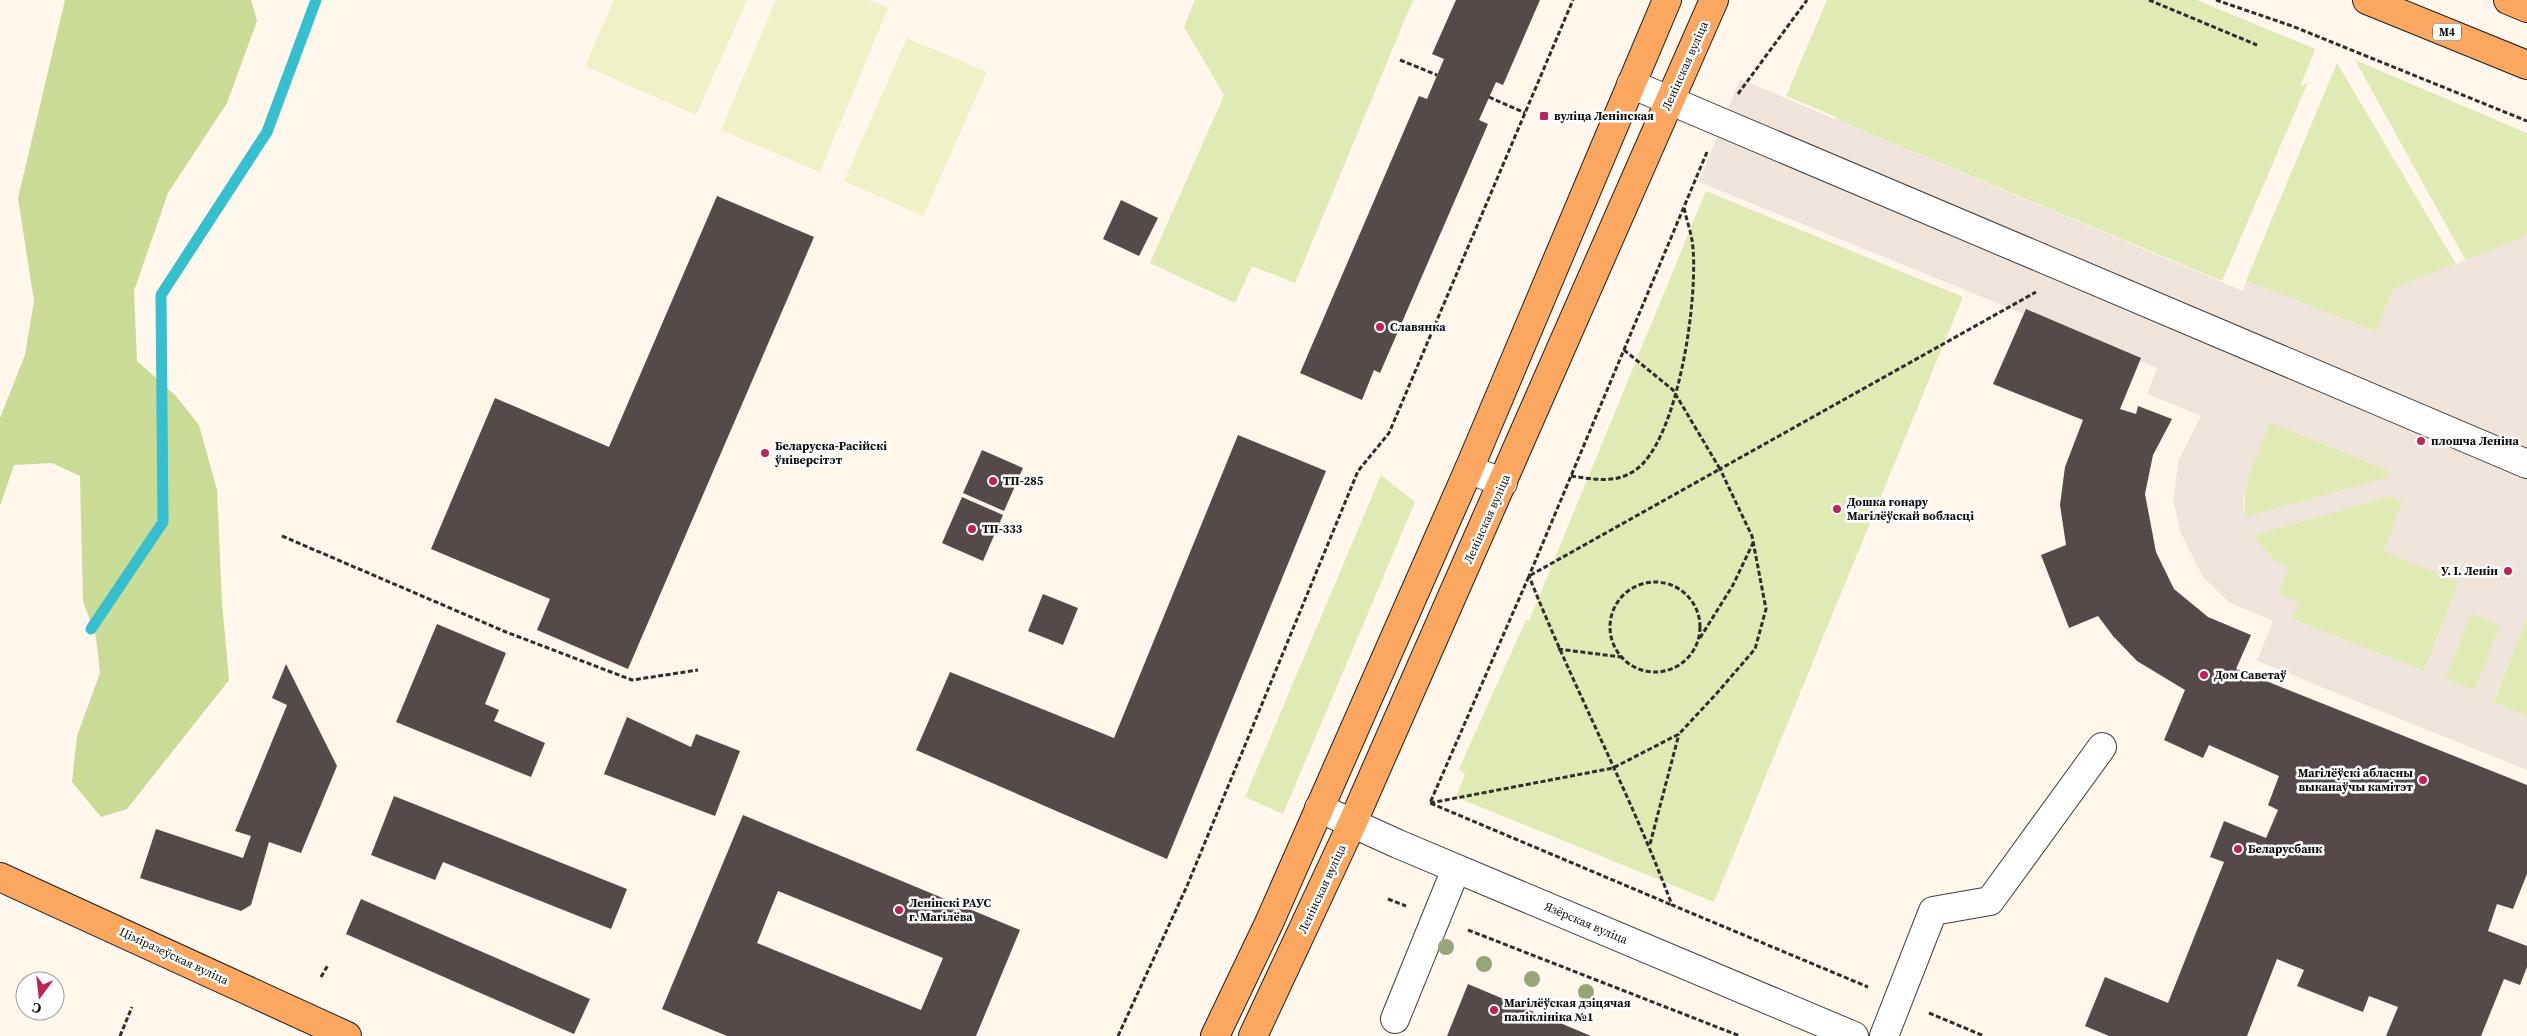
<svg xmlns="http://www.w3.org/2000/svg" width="2527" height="1036" font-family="'Source Serif 4',serif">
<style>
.green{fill:#e0eab5}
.forest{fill:#c9db94}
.pitch{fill:#eff1c7}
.plaza{fill:#eee4dc;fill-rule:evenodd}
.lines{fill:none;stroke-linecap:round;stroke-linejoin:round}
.stream{stroke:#36bfcf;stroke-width:11}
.building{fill:#554a49;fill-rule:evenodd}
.minor-casing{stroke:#3f3f3f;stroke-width:30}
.major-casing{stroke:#1d1d1d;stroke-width:30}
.path{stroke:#2e2e2e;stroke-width:3;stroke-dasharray:5 2.5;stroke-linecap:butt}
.minor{stroke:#fff;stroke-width:28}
.major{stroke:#fba760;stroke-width:28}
.tree{fill:#96a67a}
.poi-dot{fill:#be2258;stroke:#fff;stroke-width:2}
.labels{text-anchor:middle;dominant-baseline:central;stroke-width:5;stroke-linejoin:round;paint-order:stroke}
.shield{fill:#fff;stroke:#555;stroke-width:1}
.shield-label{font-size:11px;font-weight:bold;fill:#0c0c0c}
.street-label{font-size:12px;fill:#0c0c0c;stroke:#fff}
.poi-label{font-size:12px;font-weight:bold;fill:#0c0c0c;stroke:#fff;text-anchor:start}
</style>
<rect width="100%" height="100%" fill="#fff6ec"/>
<!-- green -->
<g class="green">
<polygon points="1195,0 1413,0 1295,283 1252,266 1235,303 1150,263 1224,95 1184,27"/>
<polygon points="1827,0 2197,0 2315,49 2300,87 2308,82 2222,281 1835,119 1838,118 1786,96"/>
<polygon points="2355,60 2527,133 2527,236 2466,261"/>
<polygon points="2337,63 2456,264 2393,289 2377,332 2246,281"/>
<polygon points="1706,191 1963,297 1714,902 1456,797 1465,774 1459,769 1526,620 1529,621"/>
<path d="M2270,422L2390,471L2387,478L2246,517C2240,484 2258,452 2270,422Z"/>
<polygon points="1381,475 1415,502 1283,814 1245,797"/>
<polygon points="2390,496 2403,502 2384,551 2459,582 2424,671 2292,619 2279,593 2273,560 2253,535"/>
<polygon points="2471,613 2501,624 2475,690 2445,679"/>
<polygon points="2527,618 2527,716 2493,703"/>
</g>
<!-- forest -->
<polygon class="forest" points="65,0 251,0 257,21 227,103 168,193 134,291 137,361 175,395 199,425 217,490 222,603 229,680 127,809 101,817 72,782 77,736 100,673 96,637 83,601 80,476 52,463 14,465 0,506 0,418 25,355 34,301 18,198"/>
<!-- pitch -->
<g class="pitch">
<polygon points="614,0 747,0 696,115 585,66"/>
<polygon points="776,0 869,0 888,8 820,172 721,130"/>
<polygon points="907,38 987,72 923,216 844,181"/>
</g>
<!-- plaza -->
<path class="plaza" d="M1740,79L2243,291L2246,281L2377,332L2393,289L2527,236V618L2493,702L2527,716V770L2257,661L2273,621L2229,602L2203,577L2180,531L2173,499L2179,459L2201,416L2147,394L2157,368L1699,182ZM2270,422L2390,471L2387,478L2246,517L2243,503L2247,482ZM2390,496L2402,502L2384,551L2459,583L2424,671L2292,619L2299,602L2279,593L2289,568L2273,560L2253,535ZM2471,613L2500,625L2475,690L2445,679Z"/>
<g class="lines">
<!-- stream -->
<polyline class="stream" points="91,629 163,522 161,295 267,132 316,0"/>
</g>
<!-- building -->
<g class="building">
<polygon points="1456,0 1540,0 1503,85 1496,82 1479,120 1488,124 1380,373 1374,370 1362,400 1300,373 1419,96 1427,99 1444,59 1432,54"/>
<polygon points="717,196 814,237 628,669 537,630 550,599 431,549 495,398 609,447"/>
<polygon points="1121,200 1158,218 1139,256 1103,239"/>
<polygon points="2026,309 2141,358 2120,409 2136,414 2138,406 2172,419 2153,455 2145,494 2156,552 2174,589 2208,617 2251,635 2236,669 2527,785 2527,874 2513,909 2497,904 2488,931 2527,946 2527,967 2520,985 2504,979 2481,1036 2386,1036 2398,1007 2369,996 2363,1012 2297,986 2304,970 2277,959 2247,1036 2109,1036 2085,1026 2105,977 2168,1003 2224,862 2210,857 2224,821 2266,838 2278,810 2268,805 2279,776 2209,745 2203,758 2164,740 2185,690 2137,661 2113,636 2098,616 2069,628 2041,555 2066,545 2060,505 2065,467 2083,420 1993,384"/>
<polygon points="1238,435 1326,471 1167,859 916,750 950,672 1114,738"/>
<polygon points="982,450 1023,468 1004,511 963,493"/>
<polygon points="962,497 1003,515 983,561 942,543"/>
<polygon points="1043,594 1078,608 1063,645 1028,631"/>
<polygon points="437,624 506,653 485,704 499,710 494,721 545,743 531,777 396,722"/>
<polygon points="286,664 337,766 301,853 269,842 251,905 241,911 140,878 156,829 243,858 251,836 235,831 287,705 272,698"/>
<polygon points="627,717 691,747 696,734 740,751 715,816 604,774"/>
<polygon points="394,796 627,889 611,929 443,862 435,880 371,855"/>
<path d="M743,815L1020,930L976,1036H727L662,1009ZM778,891L943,958L921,1010L757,943Z"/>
<polygon points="361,899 590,999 574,1034 346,934"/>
<polygon points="1468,984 1591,1036 1447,1036"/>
</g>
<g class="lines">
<defs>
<g id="minor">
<polyline points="1631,84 2527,464"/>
<polyline points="1469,469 1503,483"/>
<polyline points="1319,808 1398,844 1854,1036"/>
<polyline points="1395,1019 1456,869"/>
<polyline points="1884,1036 1933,911 1990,901 2102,747"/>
</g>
<g id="major">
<polyline points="2367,0 2527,65"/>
<polyline points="2508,0 2527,8"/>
<polyline points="0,877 347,1036"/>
<polyline points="1215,1036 1269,923 1469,469 1667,0"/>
<polyline points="1253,1036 1352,824 1714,0"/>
</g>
</defs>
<!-- minor casing -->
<use href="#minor" class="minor-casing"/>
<!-- major casing -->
<use href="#major" class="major-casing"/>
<!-- path -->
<g class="path">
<polyline points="2149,0 2257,45"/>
<polyline points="2216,0 2292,26 2527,121"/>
<polyline points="1400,60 1437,75"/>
<polyline points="1738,94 1807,0"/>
<polyline points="1489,97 1525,113"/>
<path d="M1707,152L1529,576C1573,687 1630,793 1672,905L1868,987"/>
<polyline points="1624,350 1673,390 1720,469 1529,576 1430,803 1672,905"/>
<path d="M1571,476C1592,479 1615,484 1634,471C1679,443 1700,290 1692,240C1690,229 1686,218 1684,207"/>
<polyline points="282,536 506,632 632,680 698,670"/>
<circle cx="1655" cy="627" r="45"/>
<polyline points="1700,638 1733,585 1753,543"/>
<polyline points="1558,649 1621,657"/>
<polyline points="1430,803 1613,768 1679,734 1717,693 1755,649 1766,609 1752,536 1720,469 2036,292"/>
<polyline points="1650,844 1679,734"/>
<polyline points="1388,899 1406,906"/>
<polyline points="1468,930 1740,1036"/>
<polyline points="321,977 328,965"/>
<polyline points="1929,1013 1984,1036"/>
<polyline points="120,1036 132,1007"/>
<polyline points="1118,1036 1187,886 1358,471 1389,433 1573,0"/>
</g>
<!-- minor -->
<use href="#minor" class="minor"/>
<!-- major -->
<use href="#major" class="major"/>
</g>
<!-- trees -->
<g class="tree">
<circle cx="1446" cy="947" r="8"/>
<circle cx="1484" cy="964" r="8"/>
<circle cx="1532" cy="979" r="8"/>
<circle cx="1586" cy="992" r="8"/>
</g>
<!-- markers -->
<g class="poi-dot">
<rect x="1539" y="111" width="10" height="10" rx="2.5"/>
<circle cx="1380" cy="327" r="5"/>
<circle cx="2421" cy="441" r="5"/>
<circle cx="765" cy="453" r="5"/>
<circle cx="993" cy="481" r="5"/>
<circle cx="1837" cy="509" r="5"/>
<circle cx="972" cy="529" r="5"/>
<circle cx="2508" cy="571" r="5"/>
<circle cx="2204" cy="675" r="5"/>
<circle cx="2423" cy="780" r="5"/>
<circle cx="2238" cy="849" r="5"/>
<circle cx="899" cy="910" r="5"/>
<circle cx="1494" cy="1010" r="5"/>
</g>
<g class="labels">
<!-- shield labels -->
<rect class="shield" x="2433" y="23.5" width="28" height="17" rx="4"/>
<g class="shield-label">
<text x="2447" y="32">М4</text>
</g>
<!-- street labels -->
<g class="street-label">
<text transform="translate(1685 66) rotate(-66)">Ленінская вуліца</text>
<text transform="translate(1487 519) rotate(-66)">Ленінская вуліца</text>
<text transform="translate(1322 889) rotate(-65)">Ленінская вуліца</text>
<text transform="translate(1586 923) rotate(23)">Язёрская вуліца</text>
<text transform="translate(174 956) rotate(25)">Ціміразеўская вуліца</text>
</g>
<!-- poi labels -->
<g class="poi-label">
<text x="1554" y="116">вуліца Ленінская</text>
<text x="1390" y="327">Славянка</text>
<text x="2431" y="441">плошча Леніна</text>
<text x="775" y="446">Беларуска-Расійскі<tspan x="775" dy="14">ўніверсітэт</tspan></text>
<text x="1003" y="481">ТП-285</text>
<text x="1847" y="502">Дошка гонару<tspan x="1847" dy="14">Магілёўскай вобласці</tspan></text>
<text x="982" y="529">ТП-333</text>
<text x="2498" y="571" text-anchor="end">У. І. Ленін</text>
<text x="2214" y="675">Дом Саветаў</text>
<text x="2413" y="773" text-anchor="end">Магілёўскі абласны<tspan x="2413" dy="14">выканаўчы камітэт</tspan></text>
<text x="2248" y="849">Беларусбанк</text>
<text x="909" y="903">Ленінскі РАУС<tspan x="909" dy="14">г. Магілёва</tspan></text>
<text x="1504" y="1003">Магілёўская дзіцячая<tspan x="1504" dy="14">паліклініка №1</tspan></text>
</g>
</g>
<!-- north arrow -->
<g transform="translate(40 996) rotate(195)"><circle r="24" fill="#ffffff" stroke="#9e9e9e"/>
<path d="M0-4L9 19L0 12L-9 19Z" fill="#be2258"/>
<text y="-8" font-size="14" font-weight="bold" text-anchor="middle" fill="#0c0c0c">С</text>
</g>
</svg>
